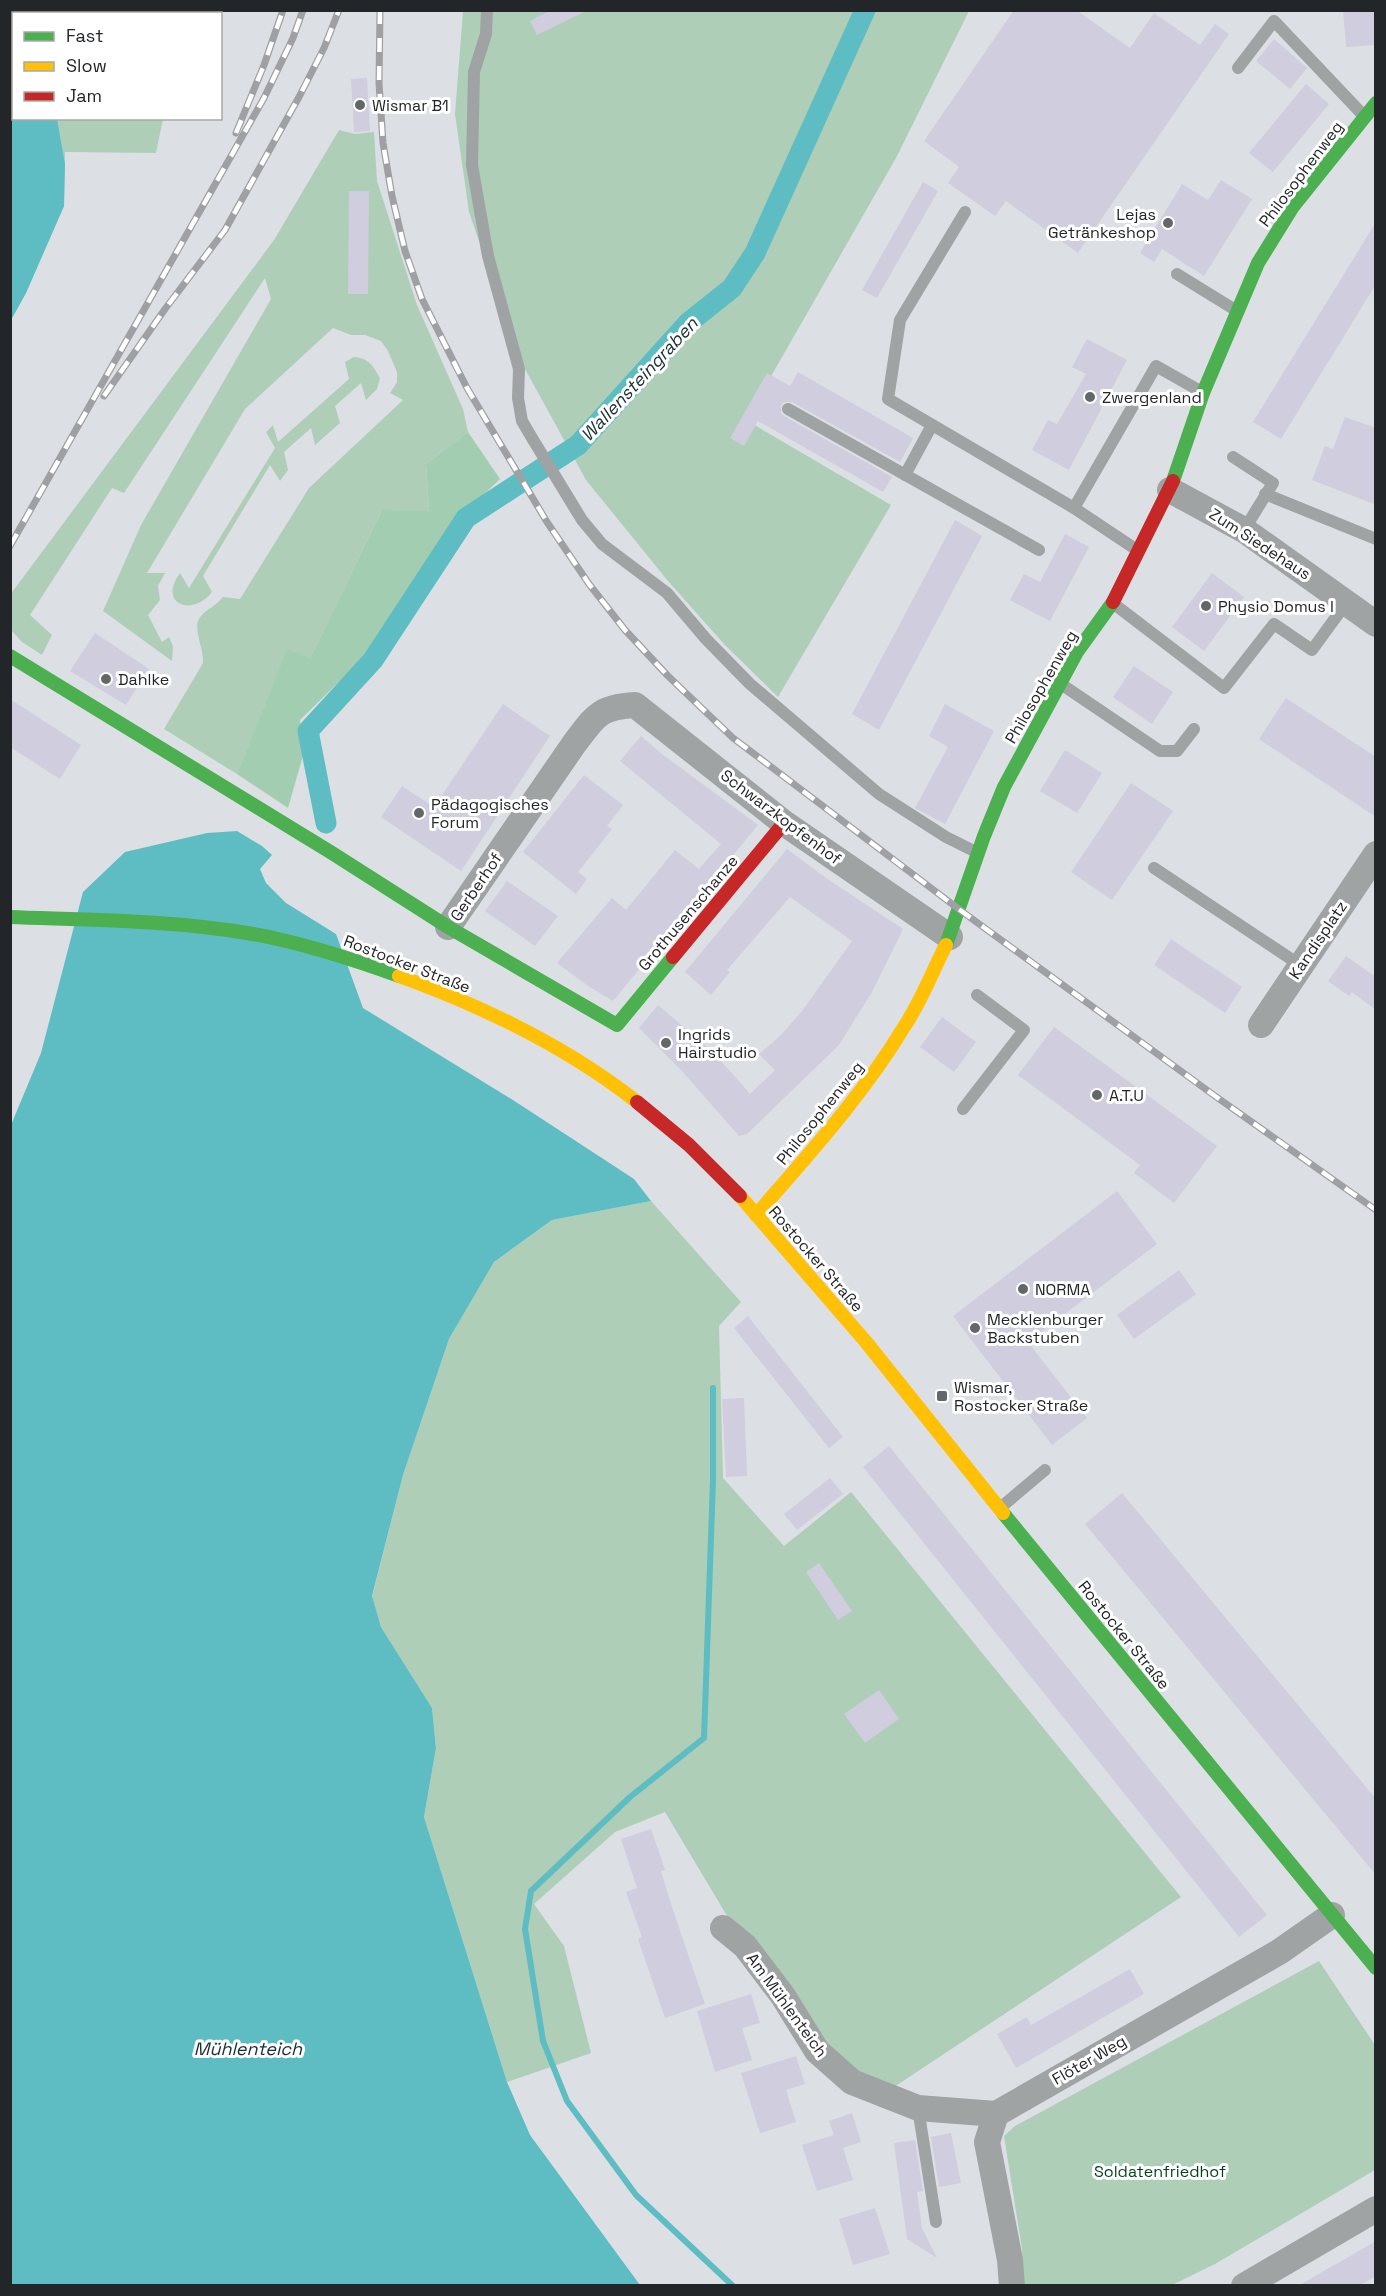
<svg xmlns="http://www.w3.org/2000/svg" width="1386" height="2296" font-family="'Space Grotesk',sans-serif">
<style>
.green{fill:#aeceb8}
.forest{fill:#a2cdb0}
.water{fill:#5ebdc2}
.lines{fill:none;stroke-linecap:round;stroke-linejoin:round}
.stream{stroke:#5ebdc2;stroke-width:6}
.canal{stroke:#5ebdc2;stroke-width:21}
.building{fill:#d0cdde}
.lane{stroke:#a0a3a4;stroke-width:12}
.street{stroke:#a0a3a4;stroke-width:26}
.fast{stroke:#4caf50;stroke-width:14}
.slow{stroke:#ffc107;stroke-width:14}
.jam{stroke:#c62828;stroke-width:14}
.rail-casing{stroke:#9fa0a3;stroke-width:7}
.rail{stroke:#fff;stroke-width:4.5;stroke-dasharray:14;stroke-linecap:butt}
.poi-dot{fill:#64676a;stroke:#fff;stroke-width:2}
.labels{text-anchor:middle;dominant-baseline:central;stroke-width:6;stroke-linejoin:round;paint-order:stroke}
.poi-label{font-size:16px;fill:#232629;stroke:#fff;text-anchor:start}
.street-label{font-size:16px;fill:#232629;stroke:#fff}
.park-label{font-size:16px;fill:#053f1c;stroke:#fff}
.water-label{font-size:18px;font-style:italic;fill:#192f30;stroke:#fff}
</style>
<rect width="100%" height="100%" fill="#dce0e4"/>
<!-- green -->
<g class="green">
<polygon points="10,11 184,11 183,14 14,14 14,118 163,119 156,153 65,152 64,206 26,293 11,320"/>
<polygon points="463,11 969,11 896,158 746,420 891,505 778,697 724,644 668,581 586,480 519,358 469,212 455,114"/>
<path d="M339,130L355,134L374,132L377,181L417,305L463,409L468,432L426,464L429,512L382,510L310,658L287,650L237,774L164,729L203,663C204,647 191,626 201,616C208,608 215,607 223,597L240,599L309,488L403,400L390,393L397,382V372L388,351L381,341L365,335H351L333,328L245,409L147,573H165L158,586L160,600L148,615L162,642L169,637L173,646L172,661L103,611L141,525L271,299L265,278L124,493L112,488L30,615L52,635L42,655L22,642L11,630L10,595L274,240Z"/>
<path d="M354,357C369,358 373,366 380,378L377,389L366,400L361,383L335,406L340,423L315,445L311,428L284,452L288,470L280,481L270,465L203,576L212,592C193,617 157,605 180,573L189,588L275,448L266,432L273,425L278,442L349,379L345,362Z"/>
<polygon points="651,1201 741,1302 719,1326 723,1478 784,1546 851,1492 1181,1897 882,2095 852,2082 745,1946 665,1812 615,1832 534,1904 564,1946 591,2053 507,2082 424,1817 436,1748 432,1708 381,1627 372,1597 403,1475 449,1339 494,1262 552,1220"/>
<polygon points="1319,1961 1375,2045 1375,2170 1215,2264 1172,2285 1023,2285 1022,2249 1004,2136 1015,2126"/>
</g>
<!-- forest -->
<polygon class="forest" points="468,432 500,479 457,520 364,657 300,720 304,752 288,808 237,774 287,649 310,658 382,510 429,511 426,464"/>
<!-- water -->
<g class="water">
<polygon points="11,10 48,11 48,13 14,14 14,118 57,119 65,164 64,206 26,293 11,320"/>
<polygon points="237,831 262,846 272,855 260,869 266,883 286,903 336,934 363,1008 516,1102 634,1179 651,1201 552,1220 494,1262 449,1339 403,1475 372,1596 381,1627 432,1708 436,1748 424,1817 507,2082 530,2135 640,2285 11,2286 11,1125 41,1053 83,892 125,852 207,833"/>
</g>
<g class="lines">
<!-- stream -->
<polyline class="stream" points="713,1388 713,1480 704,1738 630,1797 531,1891 525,1929 543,2041 567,2101 636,2195 733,2286"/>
<!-- canal -->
<polyline class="canal" points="326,823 308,731 373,660 466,518 578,445 688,323 732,288 755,253 865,10"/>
</g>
<!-- building -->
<g class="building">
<polygon points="551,10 588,10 537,35 530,21"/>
<polygon points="1014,10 1076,10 1130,48 1154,13 1200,45 1215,24 1229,34 1078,253 1006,201 995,216 948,183 959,167 924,141"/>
<polygon points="1343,10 1376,10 1376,45 1346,47"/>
<polygon points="1274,39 1307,68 1290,89 1256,61"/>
<polygon points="367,78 370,131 354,132 351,79"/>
<polygon points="1306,84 1329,104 1273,172 1249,153"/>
<polygon points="1221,180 1252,199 1204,276 1162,249 1154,262 1140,253 1182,184 1208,200"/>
<polygon points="923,182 938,191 877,298 862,290"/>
<polygon points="349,191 369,191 368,294 348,294"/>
<polygon points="1376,222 1376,284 1281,439 1253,422"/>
<polygon points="1087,339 1127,360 1069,470 1032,450 1048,420 1057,424 1086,374 1072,367"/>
<polygon points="798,372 913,438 900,462 792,402 784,402 781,406 781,413 784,416 892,477 883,492 758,421 744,446 730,438 767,373 790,386"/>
<polygon points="1345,417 1376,428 1376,505 1312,480 1325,446 1333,449"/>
<polygon points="955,520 982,536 879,730 852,714"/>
<polygon points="1065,534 1089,547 1050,621 1010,600 1024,574 1040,582"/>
<polygon points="1212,573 1244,597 1204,651 1172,627"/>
<polygon points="95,633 149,669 126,705 70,671"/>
<polygon points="1134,666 1173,692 1152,724 1113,697"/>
<polygon points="1286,698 1376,757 1376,817 1259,739"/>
<polygon points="10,699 81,745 60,779 10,747"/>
<polygon points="503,704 550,736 461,871 381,817 402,786 434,807"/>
<polygon points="945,704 994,731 945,824 915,808 948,747 929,736"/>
<polygon points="641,736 662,754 758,825 613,1001 591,988 557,963 612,898 626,910 675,850 699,869 721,844 620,761"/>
<polygon points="1065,750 1102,773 1077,813 1040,791"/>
<polygon points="584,775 623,805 607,826 612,829 578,872 587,879 576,894 523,852"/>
<polygon points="1131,783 1173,811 1112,900 1071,872"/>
<polygon points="787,849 826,878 903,929 872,992 839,1045 747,1134 739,1136 681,1070 639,1028 658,1005 705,1045 732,1073 750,1094 775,1070 759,1054 780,1036 802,1011 852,941 790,897 727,970 730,972 711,995 685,972"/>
<polygon points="507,881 558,916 535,946 485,911"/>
<polygon points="1171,939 1242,987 1225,1013 1154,965"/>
<polygon points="1346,956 1376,977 1376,1010 1352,992 1349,996 1328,981"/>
<polygon points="942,1017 976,1042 954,1072 920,1047"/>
<polygon points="1054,1027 1217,1146 1174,1203 1134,1173 1140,1165 1018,1075"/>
<polygon points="1117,1191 1157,1244 1028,1342 1087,1418 1052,1445 953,1316"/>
<polygon points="1179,1270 1196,1294 1134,1339 1117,1315"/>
<polygon points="748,1316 843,1437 829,1448 734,1328"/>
<polygon points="744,1398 747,1476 726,1477 722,1399"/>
<polygon points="889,1446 1267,1915 1239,1937 863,1467"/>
<polygon points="830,1478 843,1494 797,1530 784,1514"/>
<polygon points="1122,1493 1376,1799 1376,1875 1085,1524"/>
<polygon points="819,1563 852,1611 838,1620 806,1572"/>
<polygon points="879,1690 899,1719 865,1743 844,1714"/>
<polygon points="651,1829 665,1870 661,1871 672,1907 705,2004 665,2018 638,1939 642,1937 626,1892 637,1888 621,1839"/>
<polygon points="1130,1969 1144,1994 1016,2068 997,2034 1027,2017 1031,2025"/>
<polygon points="751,1994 760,2023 742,2028 752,2060 715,2072 697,2011"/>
<polygon points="796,2056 805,2084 786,2090 796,2122 760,2133 741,2073"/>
<polygon points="852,2113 861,2142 843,2148 853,2180 817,2191 802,2145 834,2135 829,2121"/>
<polygon points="951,2133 961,2183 939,2187 931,2137"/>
<polygon points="915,2140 923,2191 917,2192 922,2228 937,2258 907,2239 894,2143"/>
<polygon points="875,2208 890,2254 853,2265 839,2219"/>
<polygon points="1376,2241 1376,2276 1359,2286 1298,2286"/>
</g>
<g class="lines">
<!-- lane -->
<g class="lane">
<polyline points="487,10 486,34 474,72 472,165 488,256 519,369 518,398 522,421 532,438 582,520 602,544 667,593 706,639 750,684 879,794 946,837 978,853"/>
<polyline points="1238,68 1274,21 1364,116"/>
<polyline points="965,212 900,320 888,399 1074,508 1137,550"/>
<polyline points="1177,274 1237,311"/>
<polyline points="788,409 1039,550"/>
<polyline points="1233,457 1273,483 1244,530"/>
<polyline points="905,475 932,425"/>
<polyline points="1265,494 1376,539"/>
<polyline points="1074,508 1156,366 1202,392"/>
<polyline points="1114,604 1224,688 1274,624 1312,650 1347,602"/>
<polyline points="1061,684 1160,751 1177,751 1194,729"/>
<polyline points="1154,868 1300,965"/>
<polyline points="963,1109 1024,1030 977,995"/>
<polyline points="1000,1508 1045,1470"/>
<polyline points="918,2108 936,2222"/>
</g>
<!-- street -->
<g class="street">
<polyline points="1170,490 1244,530 1376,624"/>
<path d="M448,927L574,744C595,717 598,707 635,705L784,823L950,937"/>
<polyline points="1261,1025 1376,854"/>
<polyline points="723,1928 745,1946 783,1996 817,2051 852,2082 918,2108 996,2114"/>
<polyline points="1012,2286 1010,2260 987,2142 996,2114 1279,1952 1332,1915"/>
<polyline points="1244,2286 1376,2209"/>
</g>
<!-- fast -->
<g class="fast">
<polyline points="1173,481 1203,393 1258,263 1292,208 1376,103"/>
<polyline points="10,656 332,853 448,927 617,1025 673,957"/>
<path d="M10,917C89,920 175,920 253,934C303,943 352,959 399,976"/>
<polyline points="946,945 984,836 1004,787 1077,652 1113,602"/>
<polyline points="1003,1513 1376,1968"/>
</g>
<!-- slow -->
<g class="slow">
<path d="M399,976C482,1006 567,1047 637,1102"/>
<polyline points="740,1196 866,1342 1003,1513"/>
<path d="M756,1215C808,1155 863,1095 904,1027C921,1002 932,972 946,945"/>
</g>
<!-- jam -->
<g class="jam">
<polyline points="1113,602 1173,481"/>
<polyline points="673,957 784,823"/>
<polyline points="637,1102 689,1145 740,1196"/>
</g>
<defs>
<g id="rail">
<polyline points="380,10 379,83 383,143 392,196 405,251 422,299 467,388 547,522 589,584 625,630 668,676 733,738 960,910 1215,1096 1376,1210"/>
<polyline points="236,133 264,65 283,10"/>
<polyline points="104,396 165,309 225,230 299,97 324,48 339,10"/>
<polyline points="10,546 264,98 293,38 303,10"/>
</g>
</defs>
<!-- rail casing -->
<use href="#rail" class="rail-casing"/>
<!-- rail -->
<use href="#rail" class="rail"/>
</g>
<!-- markers -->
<g class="poi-dot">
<circle cx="360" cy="105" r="6"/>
<circle cx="1168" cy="223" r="6"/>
<circle cx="1090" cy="397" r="6"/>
<circle cx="1206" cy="606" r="6"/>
<circle cx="106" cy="679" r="6"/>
<circle cx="419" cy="813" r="6"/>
<circle cx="666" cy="1043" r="6"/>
<circle cx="1097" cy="1095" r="6"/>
<circle cx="1023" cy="1289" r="6"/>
<circle cx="975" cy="1328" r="6"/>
<rect x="936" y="1390" width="12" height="12" rx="3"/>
</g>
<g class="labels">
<!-- poi labels -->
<g class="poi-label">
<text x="372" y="105">Wismar B1</text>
<text x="1156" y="214" text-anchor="end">Lejas<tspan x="1156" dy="18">Getränkeshop</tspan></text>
<text x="1102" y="397">Zwergenland</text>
<text x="1218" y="606">Physio Domus I</text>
<text x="118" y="679">Dahlke</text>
<text x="431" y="804">Pädagogisches<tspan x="431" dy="18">Forum</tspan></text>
<text x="678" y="1034">Ingrids<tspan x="678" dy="18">Hairstudio</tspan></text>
<text x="1109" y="1095">A.T.U</text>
<text x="1035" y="1289">NORMA</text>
<text x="987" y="1319">Mecklenburger<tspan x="987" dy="18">Backstuben</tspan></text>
<text x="954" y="1387">Wismar,<tspan x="954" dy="18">Rostocker Straße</tspan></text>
</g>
<!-- street labels -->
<g class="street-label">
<text transform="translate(1301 174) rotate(-53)">Philosophenweg</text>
<text transform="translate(1260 544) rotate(33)">Zum Siedehaus</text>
<text transform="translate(1041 687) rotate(-60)">Philosophenweg</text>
<text transform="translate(781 817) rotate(37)">Schwarzkopfenhof</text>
<text transform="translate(476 887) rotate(-56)">Gerberhof</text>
<text transform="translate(688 913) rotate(-50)">Grothusenschanze</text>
<text transform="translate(1318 940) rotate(-56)">Kandisplatz</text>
<text transform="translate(407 964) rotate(21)">Rostocker Straße</text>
<text transform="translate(820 1113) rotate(-51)">Philosophenweg</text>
<text transform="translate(816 1259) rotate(49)">Rostocker Straße</text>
<text transform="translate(1124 1635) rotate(51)">Rostocker Straße</text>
<text transform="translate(787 2005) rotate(54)">Am Mühlenteich</text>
<text transform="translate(1089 2060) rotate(-30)">Flöter Weg</text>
</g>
<!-- park labels -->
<g class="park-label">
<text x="1160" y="2171">Soldatenfriedhof</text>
</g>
<!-- water labels -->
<g class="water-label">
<text transform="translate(639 379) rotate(-47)">Wallensteingraben</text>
<text x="248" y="2048">Mühlenteich</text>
</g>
</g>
<!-- border -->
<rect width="1386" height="2296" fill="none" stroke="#232629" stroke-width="24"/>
<!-- legend -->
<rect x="12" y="12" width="210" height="108" fill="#ffffff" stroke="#a7a8a9" stroke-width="1.5"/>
<rect x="24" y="32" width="30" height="9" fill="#4caf50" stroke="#a7a8a9" stroke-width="1.5"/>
<text x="66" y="42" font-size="18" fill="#232629">Fast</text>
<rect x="24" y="62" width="30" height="9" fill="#ffc107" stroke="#a7a8a9" stroke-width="1.5"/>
<text x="66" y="72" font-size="18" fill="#232629">Slow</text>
<rect x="24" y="92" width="30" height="9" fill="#c62828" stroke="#a7a8a9" stroke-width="1.5"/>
<text x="66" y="102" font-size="18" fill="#232629">Jam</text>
</svg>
